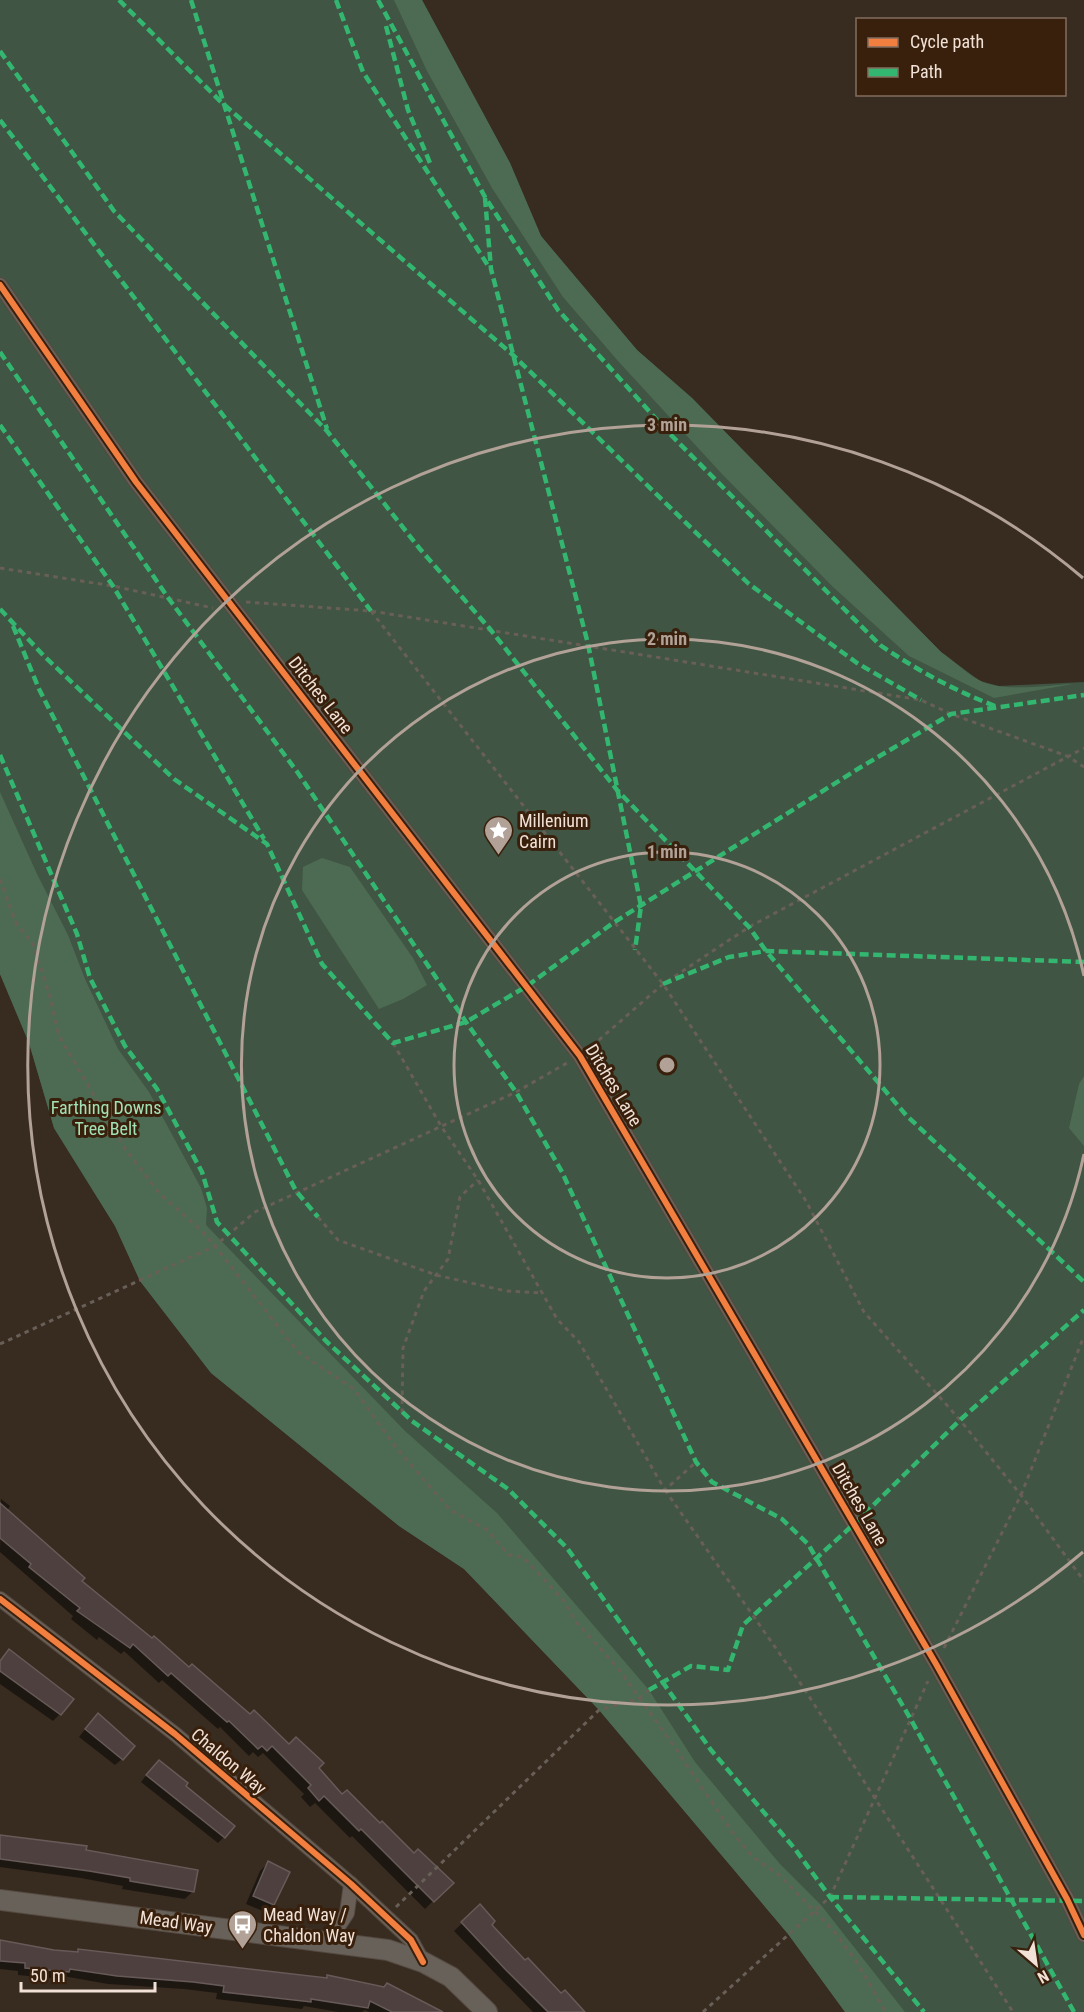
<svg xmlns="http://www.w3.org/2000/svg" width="1084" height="2012" font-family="'Roboto Condensed',sans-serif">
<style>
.green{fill:#405543}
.forest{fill:#4d6b53}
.shadow{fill:#0007}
.building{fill:#4d403e;stroke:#675a58;stroke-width:1.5}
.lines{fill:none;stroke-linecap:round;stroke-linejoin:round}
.street-casing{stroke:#544940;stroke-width:16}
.secondary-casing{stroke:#544940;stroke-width:22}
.path{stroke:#685f57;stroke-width:3;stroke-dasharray:4.5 4.5;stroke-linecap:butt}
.street{stroke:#695f56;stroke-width:14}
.secondary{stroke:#686159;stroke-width:20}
.quiet{stroke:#33b770;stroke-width:4.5;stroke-dasharray:9 4.5;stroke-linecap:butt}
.cycleway-casing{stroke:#38200c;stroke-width:10}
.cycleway{stroke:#f27e40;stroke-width:6}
.ring{fill:none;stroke:#b1a196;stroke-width:3}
.labels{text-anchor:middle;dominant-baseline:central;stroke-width:6;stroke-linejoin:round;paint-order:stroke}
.street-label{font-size:18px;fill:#f2e1d6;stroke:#38200c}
.poi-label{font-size:18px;fill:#f2e1d6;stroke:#38200c;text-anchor:start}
.park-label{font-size:18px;fill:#a2e1b5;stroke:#38200c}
.centre{fill:#b1a196;stroke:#38200c;stroke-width:3}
.ring-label{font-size:18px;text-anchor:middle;font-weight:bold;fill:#b1a196;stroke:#38200c;stroke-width:6;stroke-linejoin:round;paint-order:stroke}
</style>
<rect width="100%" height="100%" fill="#382b20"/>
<!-- green -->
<polygon class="green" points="0,0 422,0 510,163 541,236 637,350 692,398 941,652 980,681 999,686 1084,682 1084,2012 845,2012 788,1934 599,1710 464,1569 399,1526 211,1373 140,1281 115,1226 54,1128 29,1043 0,974"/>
<!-- forest -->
<g class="forest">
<path d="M394,0H422L510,163L541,236L637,350L692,398L941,652C954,661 966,673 979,680C1001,693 1048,685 1073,684L994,698L909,656L833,587L722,474L618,361L563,297L492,188L427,71Z"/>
<polygon points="0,792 37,874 68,935 85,979 118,1049 149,1092 201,1188 207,1208 206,1225 405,1431 497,1513 649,1690 695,1762 780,1864 821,1905 905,2012 845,2012 788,1934 599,1710 464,1569 399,1526 211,1373 140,1281 115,1226 54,1128 29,1043 0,974"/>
<polygon points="322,858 350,867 413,958 427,985 403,999 379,1009 302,890 303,867"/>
<polygon points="1084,1076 1084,1146 1069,1128 1079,1084"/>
</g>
<!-- shadow -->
<g class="shadow">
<polygon points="1,1499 10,1506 7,1511 80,1582 317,1768 342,1797 451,1883 425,1909 352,1836 350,1838 315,1803 310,1807 301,1797 304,1794 263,1753 258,1757 253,1752 249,1756 220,1727 218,1729 162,1680 159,1683 124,1651 121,1654 99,1637 97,1640 71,1619 73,1616 0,1552"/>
<polygon points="0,1661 60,1714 53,1721 0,1684"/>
<polygon points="91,1722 122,1759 115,1765 79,1737"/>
<polygon points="153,1767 184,1786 224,1837 218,1843 141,1782"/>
<polygon points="0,1837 84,1851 193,1891 185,1899 122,1889 123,1886 81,1878 0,1867"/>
<polygon points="268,1863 288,1872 273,1905 265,1912 246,1904 260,1871"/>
<polygon points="480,1906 490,1925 525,1962 583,2012 533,2012 454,1931"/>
<polygon points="0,1941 19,1944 19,1947 76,1953 79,1950 437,2012 369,2012 365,2010 362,2012 338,2012 304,2006 302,2009 216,1999 217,1993 184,1989 108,1984 63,1976 60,1979 18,1975 18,1971 0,1969"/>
</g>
<!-- building -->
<g class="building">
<polygon points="0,1503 85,1578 82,1581 152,1638 154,1636 189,1667 192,1664 250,1714 254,1710 289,1744 296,1737 324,1763 319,1768 342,1794 347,1790 380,1823 382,1821 414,1853 418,1849 454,1883 434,1902 361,1829 359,1831 324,1796 319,1801 308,1788 311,1785 272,1746 267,1751 262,1746 258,1749 229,1721 227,1722 171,1673 168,1676 133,1644 130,1648 77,1611 80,1608 29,1567 31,1564 0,1538"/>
<polygon points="9,1649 74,1699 61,1715 0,1671 0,1661"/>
<polygon points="98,1713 135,1746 123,1760 85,1729"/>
<polygon points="159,1760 188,1783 186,1786 235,1826 225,1838 146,1775"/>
<polygon points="0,1835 87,1846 86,1850 198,1870 194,1892 130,1881 130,1878 89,1871 0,1859"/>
<polygon points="268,1861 290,1872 274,1905 253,1896"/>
<polygon points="480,1904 495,1921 492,1925 525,1960 528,1958 561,1993 565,1990 585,2012 548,2012 505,1969 461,1922"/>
<polygon points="0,1940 54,1950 78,1952 78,1949 327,1978 327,1975 384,1987 387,1983 443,2012 392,2012 370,2001 368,2008 311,1999 311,2002 223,1992 224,1986 193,1982 117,1976 70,1969 69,1972 25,1968 25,1963 0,1961"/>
</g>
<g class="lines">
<defs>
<g id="street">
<polyline points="0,285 136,482 580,1056 936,1664 1067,1899 1084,1935"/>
<polyline points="0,1599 175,1734 351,1884 411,1940 423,1962"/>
<polyline points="327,1943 347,1913 351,1884"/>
</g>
<polyline id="secondary" points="0,1900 388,1950 423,1962 451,1977 487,2012"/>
</defs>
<!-- street casing -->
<use href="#street" class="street-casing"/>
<!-- secondary casing -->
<use href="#secondary" class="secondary-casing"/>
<!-- path -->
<g class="path">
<polyline points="0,568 113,586 213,608"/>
<polyline points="246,602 371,611 921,700 951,714 1067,756 1084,767"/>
<polyline points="371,611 663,984 806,1201 864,1312 960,1420 1021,1495 1084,1581"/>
<polyline points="0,879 16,923 33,944 49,993 59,1036 126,1150 160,1194 202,1231 215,1246 298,1352 354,1389 394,1445 450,1510 486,1529 509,1555 523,1557 563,1600 576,1622 617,1667 674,1746 732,1832 752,1856 779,1875 833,1930 856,1961 886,2012"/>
<polyline points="393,1043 441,1126 478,1180 557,1319 579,1342 665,1490 696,1462"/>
<polyline points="592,1046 663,984 749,927 1084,748"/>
<polyline points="318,1217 338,1240 436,1275 506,1291 543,1293"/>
<polyline points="0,1344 215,1246 255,1212 516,1092 567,1063"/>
<polyline points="402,1413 403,1348 424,1291 448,1259 460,1197 478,1180"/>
<polyline points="665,1490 803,1687 1013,2012"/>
<polyline points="944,1648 1021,1495 1084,1336"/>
<polyline points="396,1907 599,1710 638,1699 649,1690"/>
<polyline points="703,2012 830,1897 928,1681"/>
</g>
<!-- street -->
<use href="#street" class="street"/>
<!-- secondary -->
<use href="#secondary" class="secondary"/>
<!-- quiet -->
<g class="quiet">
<polyline points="119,0 221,102 513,355 749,584 857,663 921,700"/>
<polyline points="191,0 327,429"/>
<polyline points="336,0 363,72 489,267"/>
<path d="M378,0L485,197L558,310L666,430L880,645C917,670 953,690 995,706"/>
<polyline points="386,26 408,110 430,163"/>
<polyline points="0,51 114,211 327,431 420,549 490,629 617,790 749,927 766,951 906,1115 1084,1282"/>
<polyline points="0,120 371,611"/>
<polyline points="485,198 491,269 588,644 641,906 635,950"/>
<polyline points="0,352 169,599 298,773 466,1022 516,1092 562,1172 696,1462 712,1482 782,1519 808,1544 910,1718 1074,2012"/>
<polyline points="0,425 113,586 264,839"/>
<polyline points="0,609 44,656 174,779 267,844 322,964 393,1043 466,1022 527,986 613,923 861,767 951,714 1084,695"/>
<polyline points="13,626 39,689 296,1191 318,1217"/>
<polyline points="0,755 77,934 90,978 125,1046 157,1089 202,1172 217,1222 326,1341 412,1421 508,1489 567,1548 711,1750 795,1849 830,1897 924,2012"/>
<polyline points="663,984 729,957 766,951 1084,962"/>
<polyline points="649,1690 691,1666 728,1670 743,1625 854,1524 960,1420 1084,1310"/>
<polyline points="830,1897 1084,1901"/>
</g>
<defs>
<g id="cycleway">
<polyline points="0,285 136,482 580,1056 936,1664 1067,1899 1084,1935"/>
<polyline points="0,1599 175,1734 351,1884 411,1940 423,1962"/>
</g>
</defs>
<!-- cycleway casing -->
<use href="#cycleway" class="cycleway-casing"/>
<!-- cycleway -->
<use href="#cycleway" class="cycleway"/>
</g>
<!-- distance rings -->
<g class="ring">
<circle cx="667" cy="1065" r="213"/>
<path d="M1084 1154A426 426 0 1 1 1084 976"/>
<path d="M1083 1552A640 640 0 1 1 1083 578"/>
</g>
<!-- icons -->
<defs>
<symbol id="sight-pin" viewBox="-11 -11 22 30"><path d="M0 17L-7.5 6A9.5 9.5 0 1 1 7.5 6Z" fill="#b1a196" stroke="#38200c"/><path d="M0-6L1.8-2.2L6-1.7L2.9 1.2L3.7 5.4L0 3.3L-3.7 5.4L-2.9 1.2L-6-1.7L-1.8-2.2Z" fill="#fff"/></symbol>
<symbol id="bus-pin" viewBox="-11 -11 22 30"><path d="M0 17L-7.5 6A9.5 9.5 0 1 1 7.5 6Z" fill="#b1a196" stroke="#38200c"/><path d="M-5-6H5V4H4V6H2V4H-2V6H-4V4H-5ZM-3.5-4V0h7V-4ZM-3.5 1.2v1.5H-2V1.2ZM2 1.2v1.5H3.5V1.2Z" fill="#fff"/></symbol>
</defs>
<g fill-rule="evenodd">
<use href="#sight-pin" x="482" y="814" width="33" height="45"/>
<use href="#bus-pin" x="226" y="1908" width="33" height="45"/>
</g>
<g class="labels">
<!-- street labels -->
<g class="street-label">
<text transform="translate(321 695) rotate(52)">Ditches Lane</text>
<text transform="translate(614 1085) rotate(59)">Ditches Lane</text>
<text transform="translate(860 1504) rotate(60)">Ditches Lane</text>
<text transform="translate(229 1761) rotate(40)">Chaldon Way</text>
<text transform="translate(176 1922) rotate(8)">Mead Way</text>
</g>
<!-- poi labels -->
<g class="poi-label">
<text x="519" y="820">Millenium<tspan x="519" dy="21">Cairn</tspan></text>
<text x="263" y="1914">Mead Way /<tspan x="263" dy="21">Chaldon Way</tspan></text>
</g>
<!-- park labels -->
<g class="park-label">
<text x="106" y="1107">Farthing Downs<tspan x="106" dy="21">Tree Belt</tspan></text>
</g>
</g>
<circle cx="667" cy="1065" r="9" class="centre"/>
<g class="ring-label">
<text x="667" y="431">3 min</text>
<text x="667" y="645">2 min</text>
<text x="667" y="858">1 min</text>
</g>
<!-- legend -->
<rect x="856" y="18" width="210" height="78" fill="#38200c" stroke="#826d5d" stroke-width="1.5"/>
<rect x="868" y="38" width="30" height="9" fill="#f27e40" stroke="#826d5d" stroke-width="1.5"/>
<text x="910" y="48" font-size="18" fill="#f2e1d6">Cycle path</text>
<rect x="868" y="68" width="30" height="9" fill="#33b770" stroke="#826d5d" stroke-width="1.5"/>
<text x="910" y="78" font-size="18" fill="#f2e1d6">Path</text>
<!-- north arrow -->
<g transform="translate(1036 1964) rotate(151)" stroke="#38200c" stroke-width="4.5" paint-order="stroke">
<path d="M0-4.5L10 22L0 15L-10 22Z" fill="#f2e1d6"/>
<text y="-9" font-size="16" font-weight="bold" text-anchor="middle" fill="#f2e1d6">N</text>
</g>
<!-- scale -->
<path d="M21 1982v9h134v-9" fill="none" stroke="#f2e1d6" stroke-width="3"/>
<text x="30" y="1982" font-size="18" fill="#f2e1d6" stroke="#38200c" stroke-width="4.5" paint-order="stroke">50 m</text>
</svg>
